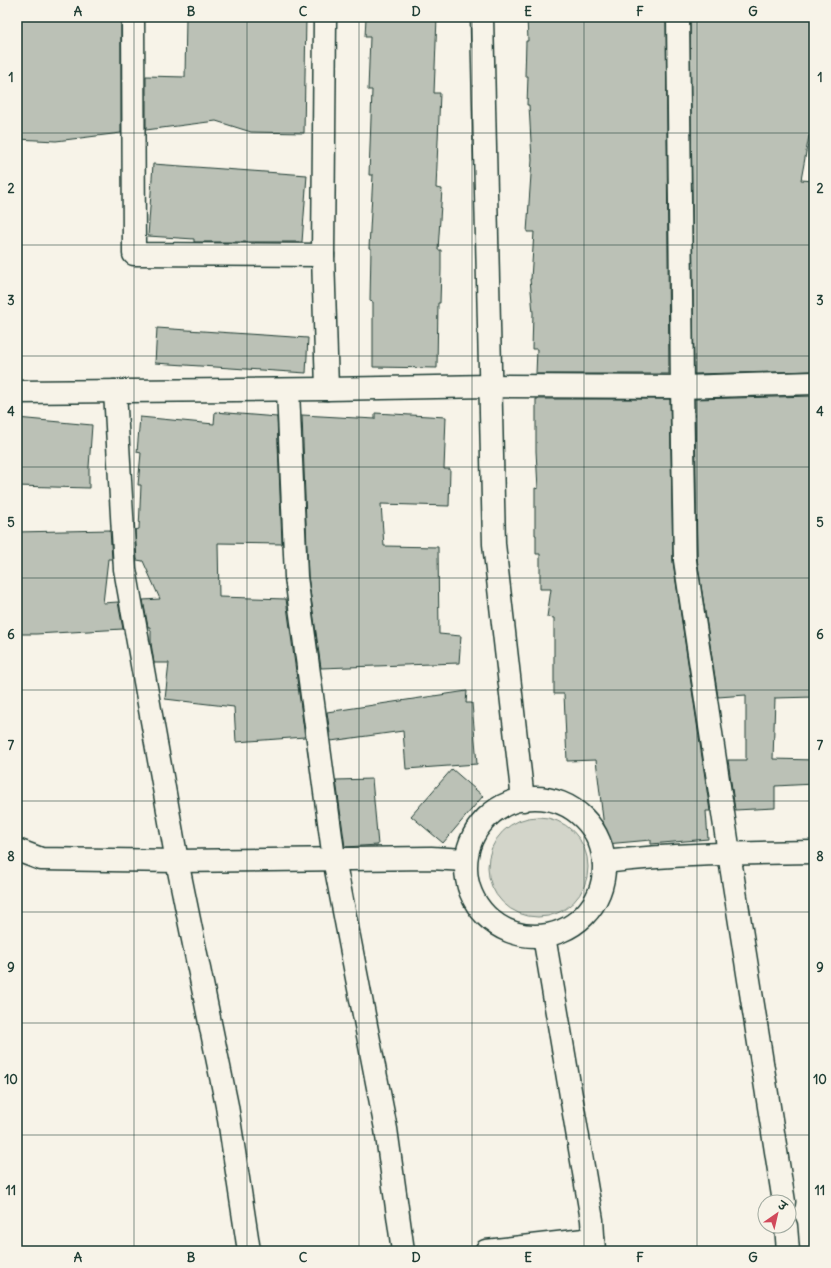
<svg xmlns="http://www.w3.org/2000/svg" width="831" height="1268" font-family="Delius,'Playpen Sans Deva',sans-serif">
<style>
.green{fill:#d3d5ca;stroke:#79897f}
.building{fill:#bbc1b6;stroke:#1f3d34}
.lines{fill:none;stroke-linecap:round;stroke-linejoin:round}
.street-casing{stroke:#1f3d34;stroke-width:25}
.secondary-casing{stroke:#1f3d34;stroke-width:25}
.street{stroke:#f7f3e8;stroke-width:22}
.secondary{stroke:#f7f3e8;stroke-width:22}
.grid{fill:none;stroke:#1f3d34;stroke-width:1;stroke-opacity:0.55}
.neatline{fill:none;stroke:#1f3d34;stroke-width:1.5}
.grid-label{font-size:13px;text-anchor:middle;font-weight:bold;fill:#1f3d34}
</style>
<rect width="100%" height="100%" fill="#f7f3e8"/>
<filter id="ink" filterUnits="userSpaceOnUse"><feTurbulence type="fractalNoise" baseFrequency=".025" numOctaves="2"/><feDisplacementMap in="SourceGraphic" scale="8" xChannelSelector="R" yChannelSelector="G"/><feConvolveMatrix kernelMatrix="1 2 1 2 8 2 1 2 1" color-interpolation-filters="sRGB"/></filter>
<g filter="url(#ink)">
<!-- green -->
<circle class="green" cx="538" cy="867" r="50"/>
<!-- building -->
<g class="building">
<polygon points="17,17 121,17 121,133 56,141 17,139"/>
<polygon points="186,17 306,17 304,133 251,132 216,121 146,130 146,76 185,77"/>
<polygon points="366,17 437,17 434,93 440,93 436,188 442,189 438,250 441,250 441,270 440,303 438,303 437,368 373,367 373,302 370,301 371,248 369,248 373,175 369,175 372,90 368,90 370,37 365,37"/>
<polygon points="527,17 666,17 669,374 536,374 537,349 532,349 533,313 530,279 531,279 534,232 527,232 532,160 529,105 527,105 528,76 525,76 526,41 528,41"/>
<polygon points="690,17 813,17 812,41 814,41 814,137 809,136 801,180 814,181 814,371 694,374"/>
<polygon points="153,164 307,175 302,242 194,242 194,239 148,236"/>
<polygon points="157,328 308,338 306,373 155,363"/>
<polygon points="814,396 814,697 775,698 773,759 814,760 814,784 775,786 775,808 735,810 728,760 746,760 746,695 718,697 697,559 695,399"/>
<polygon points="536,399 670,399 673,562 710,811 706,811 708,839 651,844 651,840 606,844 596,760 567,761 564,694 554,694 554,618 547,617 551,589 540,589 540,554 536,554 536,535 535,535 535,488 538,489 536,451"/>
<polygon points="215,412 277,417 282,544 218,543 219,597 286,599 305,737 236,742 234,707 165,699 169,663 154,663 151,643 151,630 150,630 150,627 148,627 143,600 160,599 143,561 137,560 135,530 139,529 141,485 138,485 141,453 137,452 140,417 214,424"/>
<polygon points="375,413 446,417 444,469 450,469 449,506 381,504 384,546 438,547 439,634 461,636 459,663 321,668 308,576 302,415 375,419"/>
<polygon points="17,418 92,425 89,467 89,488 17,486"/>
<polygon points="110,530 112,559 108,559 103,603 118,602 123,629 36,634 17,634 17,532"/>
<polygon points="467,691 466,703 472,703 477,764 406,769 403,731 331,741 327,712"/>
<polygon points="452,769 483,796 443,843 411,816"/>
<polygon points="372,779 378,845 345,847 336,780"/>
</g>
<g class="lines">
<defs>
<g id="street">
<polyline points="133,17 134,254 323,255"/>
<polyline points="325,17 323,255 327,389"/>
<polyline points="482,17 494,544 523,800"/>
<polyline points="678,17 682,387 685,560 729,853 784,1202"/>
<polyline points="288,390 296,577 334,859 386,1129 403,1251"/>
<polyline points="115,391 125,569 177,861 227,1106 249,1251"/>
<polyline points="17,392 327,389 490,386 682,387 814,383"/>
<polyline points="544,936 592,1220 594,1251"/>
<polyline points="786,1226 788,1251"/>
<polyline points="486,1251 593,1239"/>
</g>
<g id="secondary">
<circle cx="535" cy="867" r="69"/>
<polyline points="17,850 41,859 177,861 431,858 465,860"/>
<path d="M604,862C673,854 744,853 814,852"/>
</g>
</defs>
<!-- street casing -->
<use href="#street" class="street-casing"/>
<!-- secondary casing -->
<use href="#secondary" class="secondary-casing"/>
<!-- street -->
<use href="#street" class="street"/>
<!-- secondary -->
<use href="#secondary" class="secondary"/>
</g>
</g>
<!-- grid -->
<path class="grid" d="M134,17V1251M247,17V1251M359,17V1251M472,17V1251M584,17V1251M697,17V1251M17,133H814M17,245H814M17,356H814M17,467H814M17,578H814M17,690H814M17,801H814M17,912H814M17,1023H814M17,1135H814"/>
<!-- margin -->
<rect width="831" height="1268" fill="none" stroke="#f7f3e8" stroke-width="44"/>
<!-- north arrow -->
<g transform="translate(777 1214) rotate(34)"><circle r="19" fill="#f7f3e8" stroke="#a1aaa0"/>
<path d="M0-3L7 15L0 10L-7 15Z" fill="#d1495b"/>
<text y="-6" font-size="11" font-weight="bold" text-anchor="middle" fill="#1f3d34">उ</text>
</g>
<rect x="22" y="22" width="787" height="1224" class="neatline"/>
<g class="grid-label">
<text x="78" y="16">A</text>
<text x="191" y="16">B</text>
<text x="303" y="16">C</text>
<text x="416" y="16">D</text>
<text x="528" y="16">E</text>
<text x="640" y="16">F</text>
<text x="753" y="16">G</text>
<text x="11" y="82">1</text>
<text x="820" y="82">1</text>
<text x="11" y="193">2</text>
<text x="820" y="193">2</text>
<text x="11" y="305">3</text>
<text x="820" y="305">3</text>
<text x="11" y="416">4</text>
<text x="820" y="416">4</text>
<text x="11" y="527">5</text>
<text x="820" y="527">5</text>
<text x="11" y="639">6</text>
<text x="820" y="639">6</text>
<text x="11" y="750">7</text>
<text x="820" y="750">7</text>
<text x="11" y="861">8</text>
<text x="820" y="861">8</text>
<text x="11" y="972">9</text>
<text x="820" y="972">9</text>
<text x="11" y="1084">10</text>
<text x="820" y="1084">10</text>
<text x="11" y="1195">11</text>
<text x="820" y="1195">11</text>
<text x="78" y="1262">A</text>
<text x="191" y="1262">B</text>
<text x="303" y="1262">C</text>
<text x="416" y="1262">D</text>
<text x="528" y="1262">E</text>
<text x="640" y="1262">F</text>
<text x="753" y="1262">G</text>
</g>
</svg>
